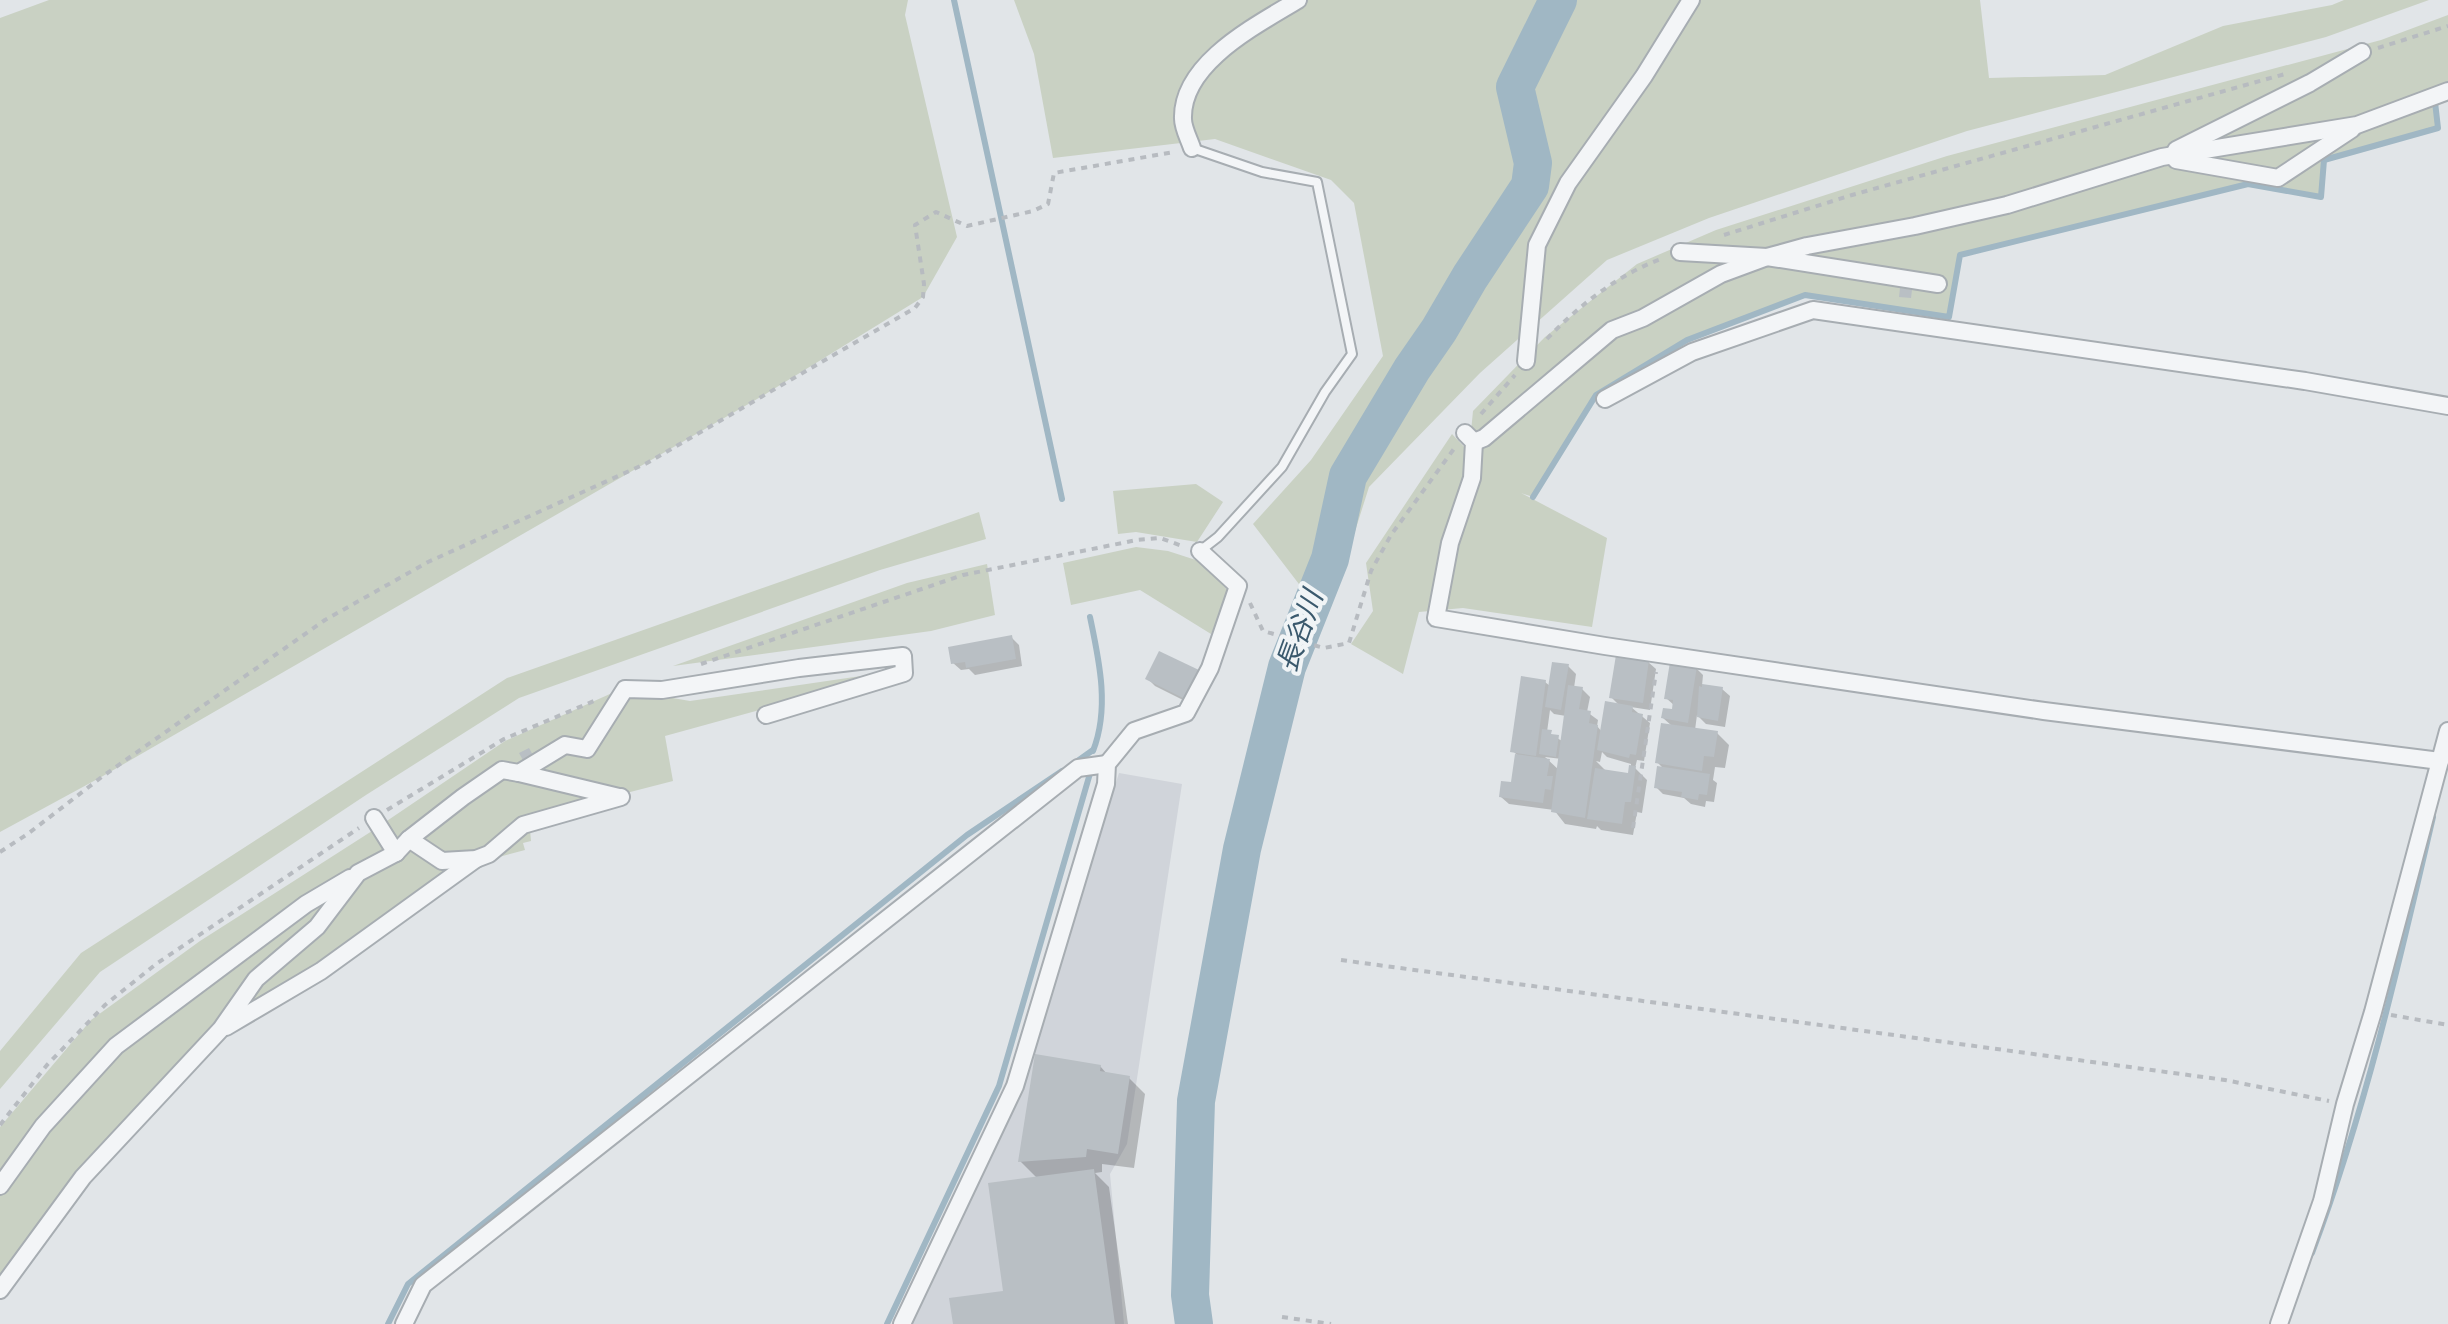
<svg xmlns="http://www.w3.org/2000/svg" width="2448" height="1324" font-family="Overpass,'Noto Sans JP',sans-serif">
<style>
.built{fill:#d0d4da}
.green{fill:#c9d1c3}
.shadow{fill:#0003;fill-rule:evenodd}
.lines{fill:none;stroke-linecap:round;stroke-linejoin:round}
.stream{stroke:#a0b7c4;stroke-width:6}
.river{stroke:#a0b7c4;stroke-width:38}
.building{fill:#b9bfc4}
.lane-casing{stroke:#a7adb2;stroke-width:12}
.street-casing{stroke:#a7adb2;stroke-width:20}
.path{stroke:#b7bbc0;stroke-width:4;stroke-dasharray:6 6;stroke-linecap:butt}
.lane{stroke:#f3f5f7;stroke-width:8}
.street{stroke:#f3f5f7;stroke-width:16}
.labels{text-anchor:middle;dominant-baseline:central;stroke-width:8;stroke-linejoin:round;paint-order:stroke}
.water-label{font-size:28px;font-style:italic;fill:#3a596d;stroke:#f0f4f6}
</style>
<rect width="100%" height="100%" fill="#e1e5e8"/>
<!-- built -->
<polygon class="built" points="1119,773 1182,784 1127,1144 1110,1174 1124,1324 909,1324 1020,1083"/>
<!-- green -->
<g class="green">
<polygon points="49,0 908,0 905,15 957,237 923,297 764,395 103,776 0,832 0,18"/>
<polygon points="1014,0 1980,0 1989,78 2105,75 2223,26 2332,5 2344,0 2429,0 2326,37 1967,131 1709,218 1607,260 1480,373 1369,487 1331,607 1315,605 1253,524 1311,460 1383,356 1354,203 1331,180 1215,139 1053,158 1034,54"/>
<polygon points="2448,15 2448,85 2435,102 2438,128 2325,160 2321,197 2248,184 1960,255 1949,317 1805,295 1687,340 1596,395 1533,497 1521,493 1607,538 1592,627 1463,608 1419,612 1403,674 1351,644 1373,611 1366,563 1452,434 1469,452 1473,411 1545,337 1637,264 1716,230 1947,156 2381,40"/>
<polygon points="1196,484 1223,502 1197,542 1136,532 1118,534 1113,491"/>
<polygon points="979,512 986,539 880,570 519,698 366,795 100,972 0,1089 0,1051 81,953 507,678"/>
<polygon points="1136,547 1168,551 1202,562 1230,593 1211,634 1140,590 1071,605 1063,563"/>
<polygon points="987,564 995,615 931,631 673,666 907,583"/>
<polygon points="909,669 665,736 673,781 529,818 531,841 523,843 525,850 488,860 319,968 221,1023 0,1282 0,1127 91,1020 200,941 372,831 505,741 621,689 690,701"/>
</g>
<!-- shadow -->
<g class="shadow">
<polygon points="1011,637 1019,645 1022,666 975,675 969,669 961,670 953,663"/>
<polygon points="1160,653 1195,706 1155,686 1148,679"/>
<path d="M1648,662L1656,669L1650,710L1631,707L1650,723L1644,761L1637,760L1635,768L1647,780L1642,813L1637,812L1633,835L1601,830L1597,826L1596,829L1565,824L1554,810L1509,804L1501,797L1512,784L1517,755L1513,751L1545,682L1550,686L1568,666L1576,674L1574,688L1582,689L1590,697L1587,712L1598,720L1597,726L1602,732L1620,706L1611,697ZM1550,710L1554,714L1566,716L1562,741L1547,732ZM1602,752L1607,757L1631,764L1630,775L1605,770L1596,761L1600,762ZM1545,757L1562,759L1560,771Z"/>
<polygon points="1696,668 1703,675 1702,686 1722,689 1730,696 1725,727 1706,724 1697,715 1695,730 1717,733 1729,745 1725,768 1715,767 1713,780 1717,783 1714,802 1706,801 1705,807 1691,804 1684,798 1663,794 1656,787 1664,769 1658,763 1672,726 1663,718 1674,712 1675,706 1666,698"/>
<polygon points="1100,1066 1107,1074 1129,1078 1145,1094 1134,1168 1102,1164 1102,1172 1095,1173 1109,1187 1128,1324 955,1324 1005,1293 1038,1179 1020,1161"/>
</g>
<g class="lines">
<!-- stream -->
<g class="stream">
<polyline points="954,0 1062,499"/>
<polyline points="1533,497 1596,395 1687,340 1805,295 1949,317 1960,255 2248,184 2321,197 2324,160 2438,128 2435,102 2439,101"/>
<path d="M1090,617C1099,660 1110,708 1093,751"/>
<polyline points="1072,765 1093,750"/>
<path d="M2312,1253C2365,1112 2399,964 2433,817"/>
<polyline points="388,1324 408,1284 967,835 1062,771"/>
<polyline points="887,1324 999,1086 1091,770"/>
</g>
<!-- river -->
<polyline class="river" points="1194,1324 1190,1295 1196,1101 1242,849 1287,667 1330,559 1348,476 1412,369 1439,330 1470,277 1530,186 1533,163 1515,87 1558,0"/>
</g>
<!-- building -->
<g class="building">
<polygon points="1900,288 1912,290 1911,298 1899,297"/>
<polygon points="1012,635 1016,659 966,668 965,662 951,664 948,647"/>
<polygon points="1159,651 1201,671 1187,700 1145,679"/>
<polygon points="1616,655 1649,660 1643,703 1609,698"/>
<polygon points="1552,662 1569,664 1561,710 1545,707"/>
<polygon points="1670,662 1697,666 1688,723 1661,718 1663,708 1672,709 1673,700 1664,699"/>
<polygon points="1521,676 1546,680 1536,756 1510,752"/>
<polygon points="1702,684 1723,687 1718,721 1697,717 1699,686 1702,687"/>
<polygon points="1568,685 1583,687 1579,709 1591,711 1589,723 1598,725 1585,818 1551,812"/>
<polygon points="1605,701 1633,706 1632,712 1643,714 1636,755 1630,754 1629,758 1597,750"/>
<polygon points="1661,723 1718,731 1714,757 1704,756 1702,771 1655,763"/>
<polygon points="1542,729 1552,730 1551,734 1559,735 1556,757 1539,754"/>
<polygon points="529,748 534,757 524,762 519,753"/>
<polygon points="1515,754 1550,759 1547,776 1553,776 1551,790 1545,789 1543,803 1499,797 1501,781 1511,782"/>
<polygon points="1629,765 1636,766 1631,802 1625,802 1622,824 1587,819 1595,768 1628,773"/>
<polygon points="1657,766 1710,774 1707,795 1699,794 1698,800 1681,797 1682,792 1654,788"/>
<polygon points="1035,1054 1101,1065 1100,1071 1130,1076 1118,1154 1087,1149 1086,1157 1018,1162"/>
<polygon points="1094,1169 1115,1324 953,1324 949,1298 1003,1291 988,1183"/>
</g>
<g class="lines">
<defs>
<polyline id="lane" points="1192,148 1262,172 1317,182 1352,354 1325,392 1282,467 1218,537 1200,551"/>
<g id="street">
<path d="M1192,148C1189,139 1183,128 1183,119C1181,63 1257,25 1298,0"/>
<polyline points="2176,150 2310,83 2362,52"/>
<polyline points="2176,160 2278,178 2352,129"/>
<polyline points="1680,252 1767,257 1938,284"/>
<polyline points="1526,361 1537,245 1568,183 1644,76 1691,0"/>
<polyline points="1605,399 1692,352 1813,310 2305,381 2448,406"/>
<polyline points="1465,433 1474,442 1472,478 1450,543 1436,618 1605,646 2044,711 2440,761"/>
<polyline points="1474,442 1484,438 1612,330 1643,318 1721,274 1767,257 1807,246 1915,226 2007,205 2162,157 2357,125 2448,91"/>
<polyline points="519,773 619,797"/>
<polyline points="374,818 396,853"/>
<polyline points="409,839 442,861 476,859 489,854 523,825 621,797"/>
<polyline points="226,1027 321,971 476,859"/>
<polyline points="0,1186 43,1126 116,1046 306,904 350,878"/>
<polyline points="0,1290 83,1177 221,1029 256,979 317,927 358,873 396,853 409,839 463,797 502,770 519,773 565,745 587,749 625,689 662,690 799,668 903,656 904,673 766,715"/>
<polyline points="404,1324 423,1285 1078,768 1107,764"/>
<polyline points="902,1324 1015,1086 1106,784 1107,764 1134,731 1186,713 1210,668 1238,586 1200,551"/>
<polyline points="2279,1324 2322,1201 2345,1104 2373,1012 2448,731"/>
</g>
</defs>
<!-- lane casing -->
<use href="#lane" class="lane-casing"/>
<!-- street casing -->
<use href="#street" class="street-casing"/>
<!-- path -->
<g class="path">
<polyline points="2378,48 2448,26"/>
<polyline points="1724,235 1852,195 2285,74"/>
<path d="M1547,339C1578,306 1620,273 1664,258"/>
<polyline points="1481,414 1515,375"/>
<polyline points="1250,603 1263,631 1324,648 1349,643 1371,571 1391,535 1456,446"/>
<polyline points="701,664 963,575 1137,540 1160,538 1185,547"/>
<polyline points="387,810 504,739 594,701"/>
<polyline points="1633,828 1656,672"/>
<polyline points="0,852 29,833 103,776 325,620 428,562 647,463 915,308 923,297 924,284 915,225 936,212 967,226 1033,211 1048,204 1054,173 1174,152"/>
<polyline points="1341,960 2225,1080 2329,1101"/>
<polyline points="2391,1015 2448,1025"/>
<polyline points="0,1125 47,1065 105,1005 156,964 359,828"/>
<polyline points="1282,1317 1331,1324"/>
</g>
<!-- lane -->
<use href="#lane" class="lane"/>
<!-- street -->
<use href="#street" class="street"/>
</g>
<g class="labels">
<!-- water labels -->
<g class="water-label">
<text transform="translate(1302 632) rotate(-70)">長谷川</text>
</g>
</g>
</svg>
